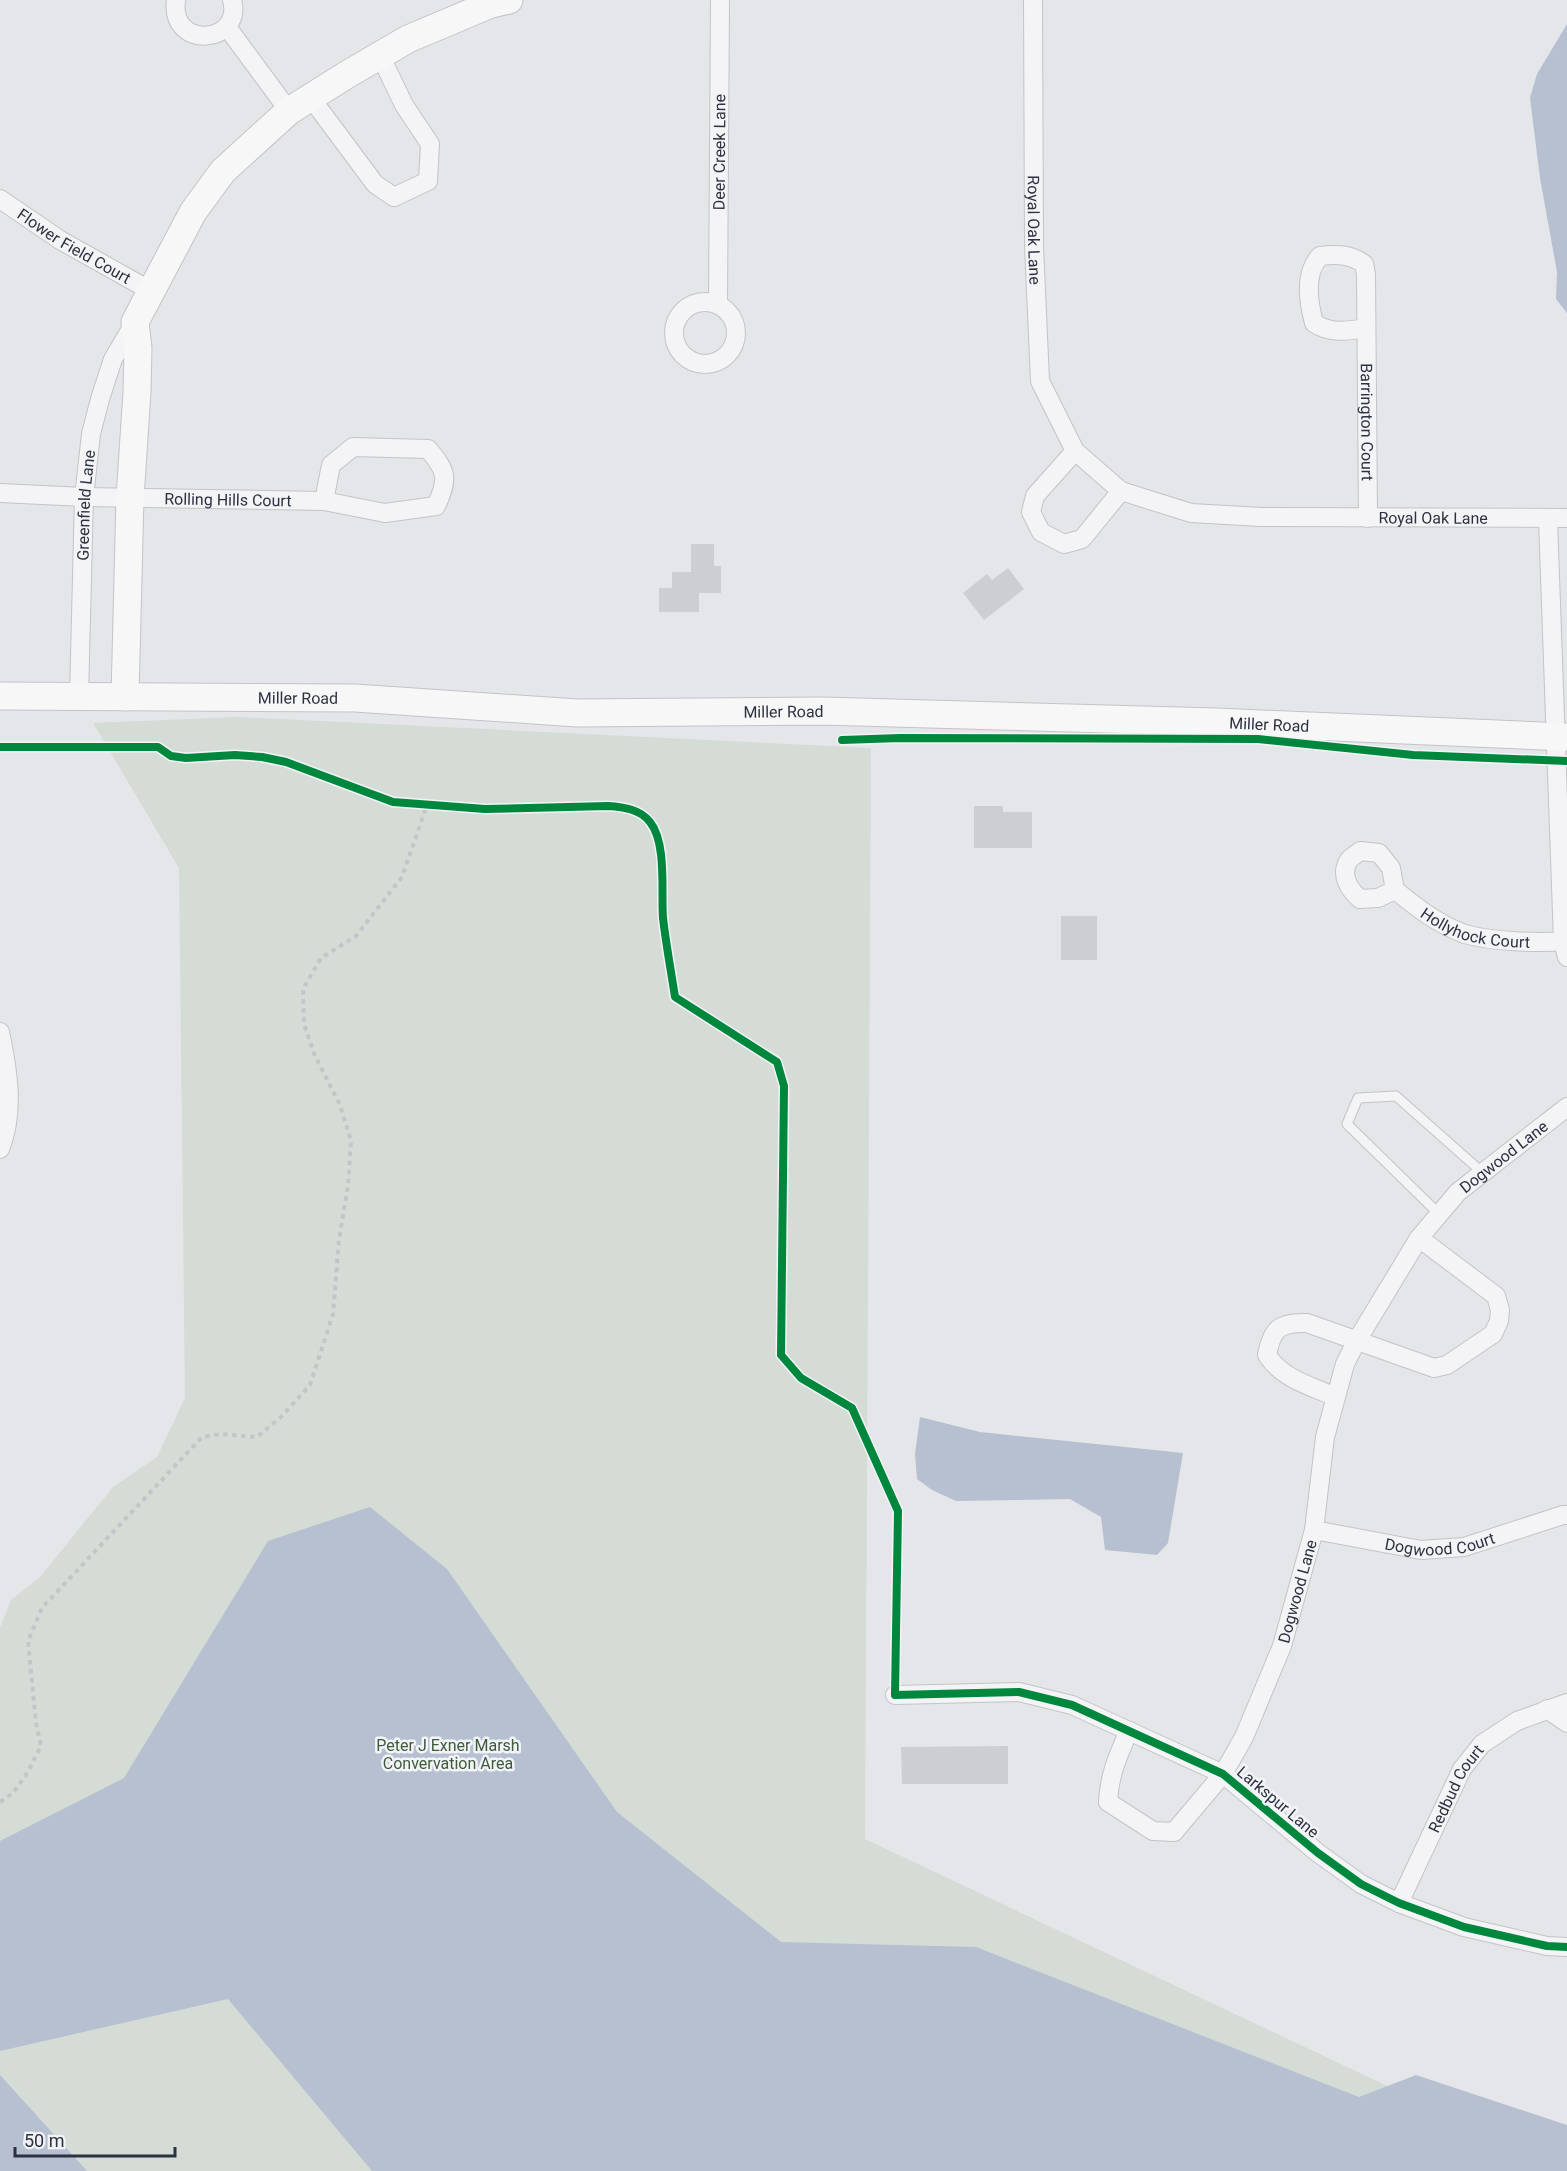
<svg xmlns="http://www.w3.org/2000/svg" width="1567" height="2171" font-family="Roboto,sans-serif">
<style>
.green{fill:#d4dcd5}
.water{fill:#b6c0d1}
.building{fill:#cdced1}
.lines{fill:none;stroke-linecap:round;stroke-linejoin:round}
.lane-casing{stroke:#c2c4c7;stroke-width:11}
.street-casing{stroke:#c2c4c7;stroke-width:20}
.secondary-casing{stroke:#c2c4c7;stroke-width:29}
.path{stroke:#c4c4c9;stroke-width:4;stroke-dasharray:4.5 4.5;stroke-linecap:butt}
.lane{stroke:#f4f4f6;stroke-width:9}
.street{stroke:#f4f4f6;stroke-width:18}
.secondary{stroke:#f7f7f8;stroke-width:27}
.cycleway-casing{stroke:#f3f4f7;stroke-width:11}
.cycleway{stroke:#00873e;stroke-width:8}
.labels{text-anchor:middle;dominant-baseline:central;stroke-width:5;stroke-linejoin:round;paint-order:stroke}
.street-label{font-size:16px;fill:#2c3241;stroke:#f3f4f7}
.park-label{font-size:16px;fill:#3d5b3b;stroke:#f3f4f7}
</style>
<rect width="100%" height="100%" fill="#e4e6e9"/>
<!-- green -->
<polygon class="green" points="238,717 871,748 865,1839 1567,2171 0,2171 0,1628 11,1600 40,1577 113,1487 157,1457 185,1398 179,868 93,723"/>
<!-- water -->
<g class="water">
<polygon points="1567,24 1567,313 1556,299 1557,272 1540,178 1530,98 1537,74"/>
<polygon points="920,1417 980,1432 1183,1453 1168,1543 1157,1555 1105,1550 1101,1517 1070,1499 956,1501 932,1490 917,1479 915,1454"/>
<polygon points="370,1507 447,1569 617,1812 781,1942 976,1947 1359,2097 1416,2075 1567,2125 1567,2171 372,2171 228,1999 0,2051 0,1841 124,1778 268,1541"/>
<polygon points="0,2075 87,2171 0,2171"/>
</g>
<!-- building -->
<g class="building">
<polygon points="691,544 714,544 714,566 721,566 721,593 699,593 699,612 659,612 659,588 672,588 672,572 691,572"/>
<polygon points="1008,568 1024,589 984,620 963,593 987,574 992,580"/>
<polygon points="974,806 1003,806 1003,812 1032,812 1032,848 974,848"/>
<rect x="1061" y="916" width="36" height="44"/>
<polygon points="1008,1746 1008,1784 902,1784 901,1747"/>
</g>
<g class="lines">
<defs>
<polyline id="lane" points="1439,1214 1347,1124 1358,1098 1396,1096 1483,1173"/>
<g id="street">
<path d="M176,0C169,51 244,44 232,0"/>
<path id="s1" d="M1033,0L1034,246L1040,381L1075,451L1121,491L1191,513L1261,517L1567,518"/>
<polyline points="227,27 289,111"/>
<polyline points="311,98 375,184 394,197 428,181 430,144 404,105 380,55"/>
<path id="s2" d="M0,199L60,240L151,291"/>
<circle cx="705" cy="333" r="31"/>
<path id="s3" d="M718,305L720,0"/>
<path id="s4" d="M1366,328C1348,331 1330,334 1314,323C1308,301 1304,273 1320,256C1337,254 1350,254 1364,264L1366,274L1368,518"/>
<polyline points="1075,451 1035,496 1031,512 1041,532 1064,544 1082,539 1121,491"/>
<path id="s5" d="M0,493L84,497L324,501L385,513L436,506C449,479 447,471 428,449L353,447L331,465L324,501"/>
<polyline points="1548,520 1563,942 1567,957"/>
<path id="s6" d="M79,697L84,497L91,434L100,399L113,359L135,322"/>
<path id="s7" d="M1395,890L1378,898L1360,899C1350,890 1339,875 1349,860C1351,857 1357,854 1360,851L1379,853L1391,868L1395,890C1416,907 1439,925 1465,934C1492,942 1539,943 1567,941"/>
<path d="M0,1032C8,1069 15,1113 0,1149"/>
<path d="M1336,1397C1311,1386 1282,1379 1267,1355C1272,1329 1279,1322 1307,1323L1434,1368L1447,1365L1493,1334L1499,1321L1500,1310L1496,1296L1419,1238"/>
<path id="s8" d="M1314,1530L1421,1550L1464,1547L1563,1515H1567"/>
<polyline points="895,1695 1019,1692 1072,1705 1223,1774 1318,1853 1361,1884 1399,1903 1464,1927 1547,1946 1567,1947"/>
<polyline points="1547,1709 1567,1723"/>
<path id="s9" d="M1129,1731C1118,1755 1109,1776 1108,1802L1153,1831L1174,1832L1223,1774L1244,1737L1282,1646L1314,1530L1325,1437L1345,1364L1356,1342L1419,1238L1458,1192L1567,1107"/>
<path id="s10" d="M1399,1903L1462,1769L1482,1744L1517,1721L1567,1703"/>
</g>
<g id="secondary">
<path id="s11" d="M0,696L355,698L577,713L822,711L1216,722L1567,737"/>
<polyline points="125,697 130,498 137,392 138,348 135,322 193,212 223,171 289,111 348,74 408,39 491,4 509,0"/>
</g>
</defs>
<!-- lane casing -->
<use href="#lane" class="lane-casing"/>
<!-- street casing -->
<use href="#street" class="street-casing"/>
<!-- secondary casing -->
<use href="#secondary" class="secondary-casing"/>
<!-- path -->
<polyline class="path" points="0,1802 13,1793 28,1772 41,1746 36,1723 28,1641 42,1608 202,1437 221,1434 257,1437 282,1416 310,1385 333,1314 339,1240 348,1185 351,1141 340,1105 315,1056 304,1024 303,989 321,958 356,936 402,877 427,805"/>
<!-- lane -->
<use href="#lane" class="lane"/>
<!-- street -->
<use href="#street" class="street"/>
<!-- secondary -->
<use href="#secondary" class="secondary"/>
<defs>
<g id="cycleway">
<polyline points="842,740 900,738 1258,739 1413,755 1567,761"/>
<path d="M0,747H158L171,756L186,758L235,755L262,757L286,762L393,802L485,809L608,806C623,807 640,809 650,822C667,843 661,892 663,918C666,944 671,971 675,997L777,1062L784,1086L781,1355L801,1378L852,1408L898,1511L895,1695L1019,1692L1072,1705L1223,1774L1318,1853L1361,1884L1399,1903L1464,1927L1547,1946L1567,1947"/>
</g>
</defs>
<!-- cycleway casing -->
<use href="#cycleway" class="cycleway-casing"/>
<!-- cycleway -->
<use href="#cycleway" class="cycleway"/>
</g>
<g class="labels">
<!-- street labels -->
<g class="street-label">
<text stroke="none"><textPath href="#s3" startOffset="153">Deer Creek Lane</textPath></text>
<text stroke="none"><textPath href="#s1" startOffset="230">Royal Oak Lane</textPath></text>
<text stroke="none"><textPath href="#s2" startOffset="88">Flower Field Court</textPath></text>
<text stroke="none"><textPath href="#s4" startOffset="328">Barrington Court</textPath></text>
<text stroke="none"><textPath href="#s5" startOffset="228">Rolling Hills Court</textPath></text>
<text stroke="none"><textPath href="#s6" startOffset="192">Greenfield Lane</textPath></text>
<text stroke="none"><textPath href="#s1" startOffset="836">Royal Oak Lane</textPath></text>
<text stroke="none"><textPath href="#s11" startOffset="298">Miller Road</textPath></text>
<text stroke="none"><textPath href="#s11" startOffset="784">Miller Road</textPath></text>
<text stroke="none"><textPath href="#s11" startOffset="1270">Miller Road</textPath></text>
<text stroke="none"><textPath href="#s7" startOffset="248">Hollyhock Court</textPath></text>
<text stroke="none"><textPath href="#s9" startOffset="920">Dogwood Lane</textPath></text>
<text stroke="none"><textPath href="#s8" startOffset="128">Dogwood Court</textPath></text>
<text stroke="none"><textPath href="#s9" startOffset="423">Dogwood Lane</textPath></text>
<text stroke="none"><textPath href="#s10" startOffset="128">Redbud Court</textPath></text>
<text transform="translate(1278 1802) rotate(40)">Larkspur Lane</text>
</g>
<!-- park labels -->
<g class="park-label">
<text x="448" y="1745">Peter J Exner Marsh<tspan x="448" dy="18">Convervation Area</tspan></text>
</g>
</g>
<!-- scale -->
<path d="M15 2147v9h160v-9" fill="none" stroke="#2c3241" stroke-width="3"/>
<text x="24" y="2147" font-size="18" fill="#2c3241" stroke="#f3f4f7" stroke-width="4.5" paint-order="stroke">50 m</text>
</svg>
